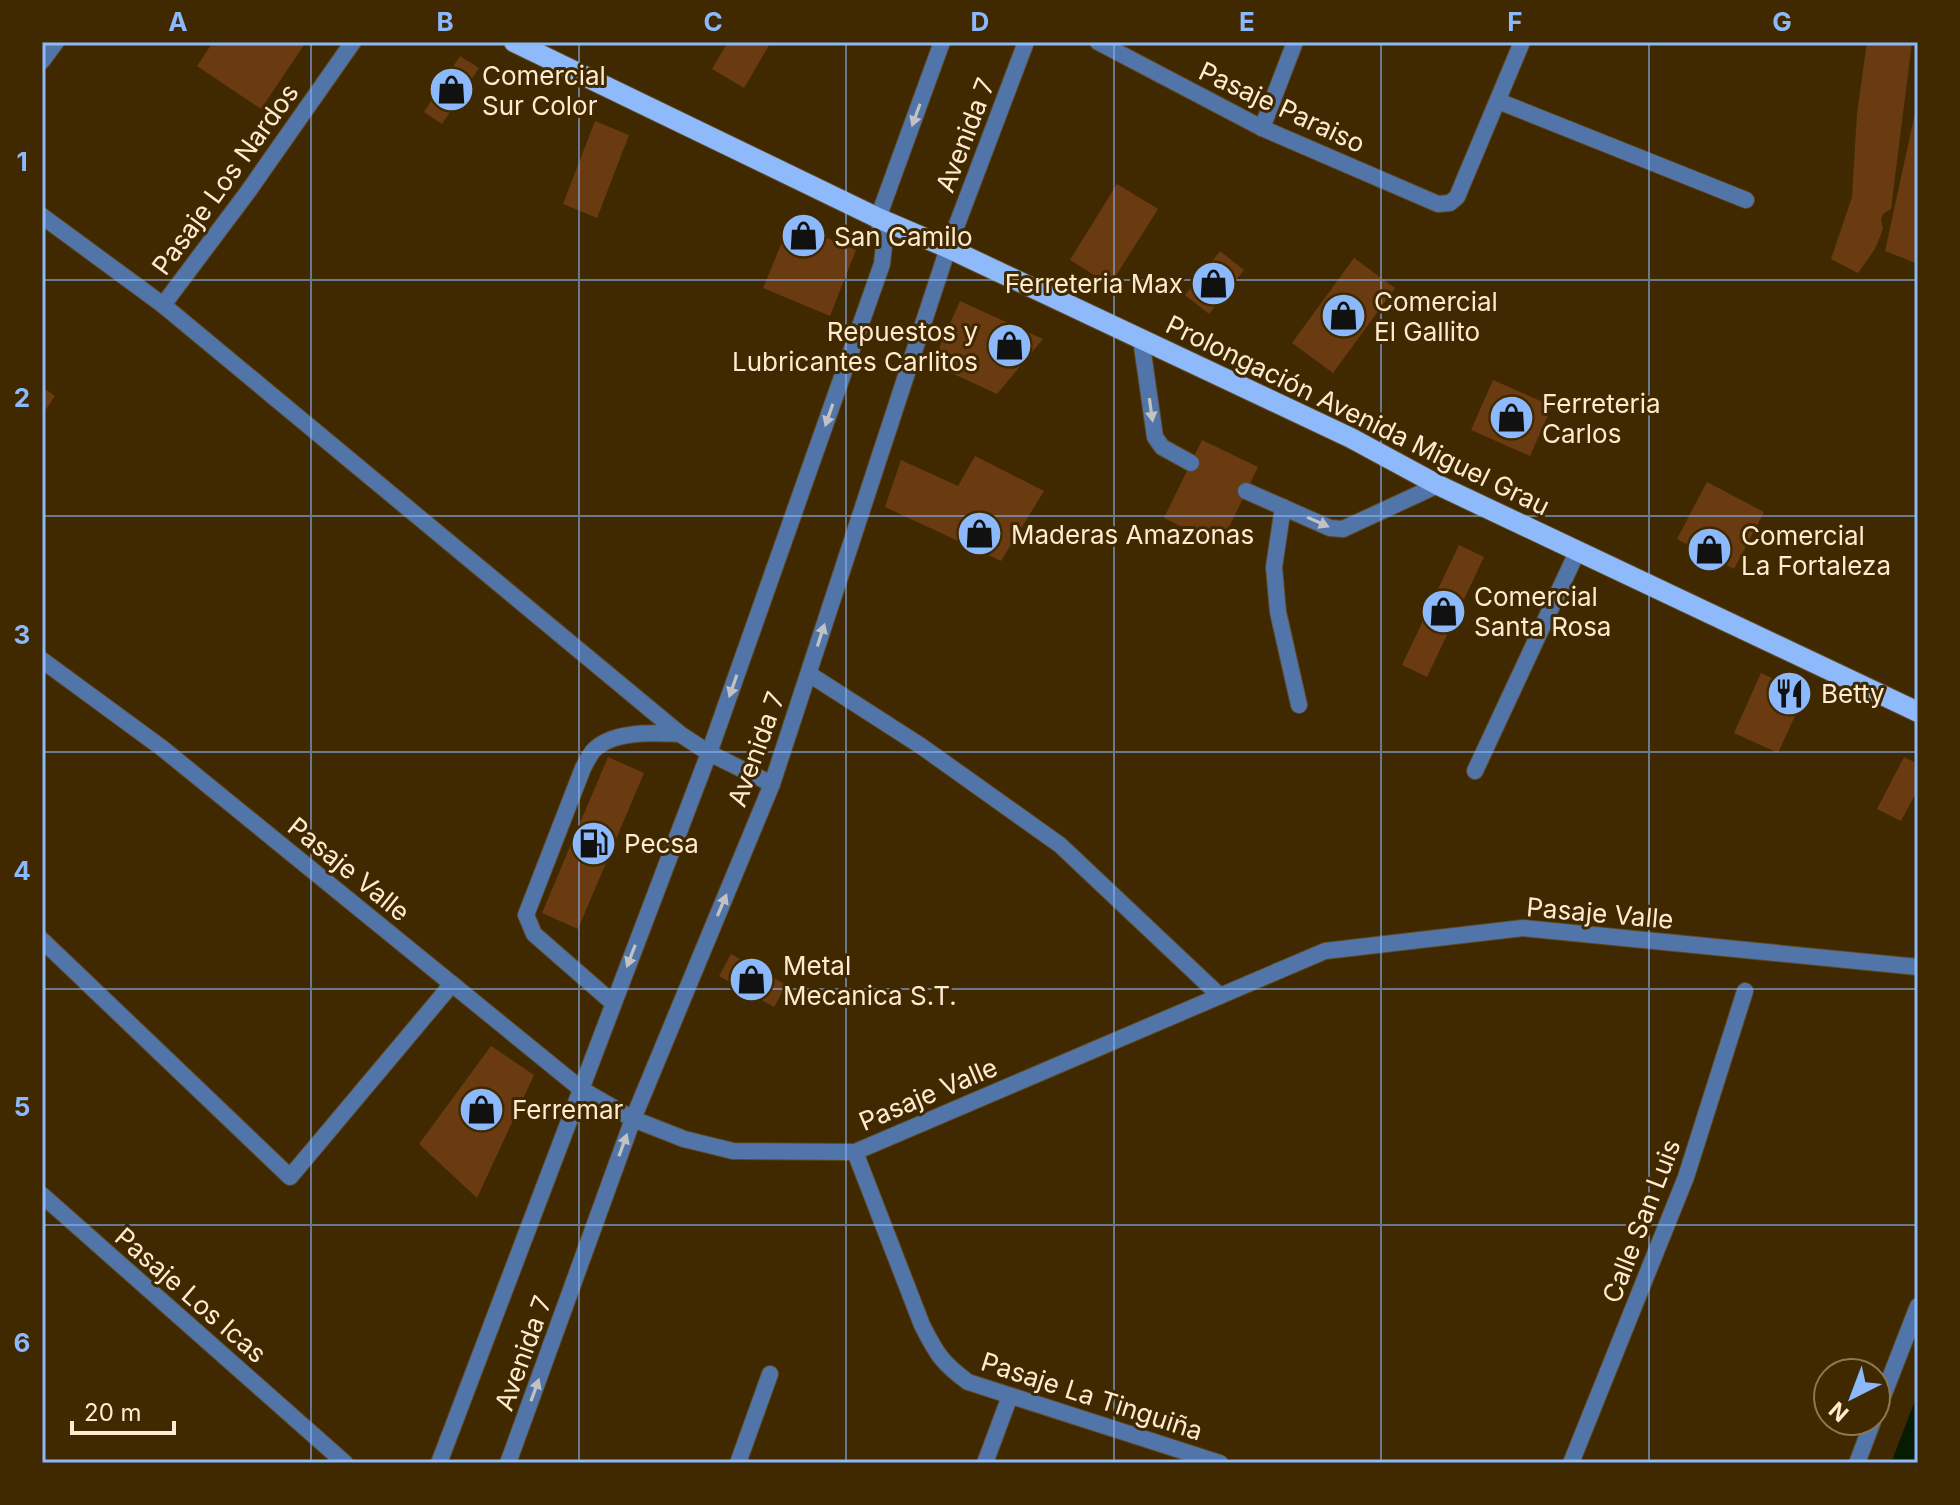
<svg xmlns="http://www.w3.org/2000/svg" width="1960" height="1505" font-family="Inter,sans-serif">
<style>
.water{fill:#071b01}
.building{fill:#6a3b10}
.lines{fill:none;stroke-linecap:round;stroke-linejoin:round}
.service-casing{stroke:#5f4821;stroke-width:18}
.minor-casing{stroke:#5f4821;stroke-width:18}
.tertiary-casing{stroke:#5f4821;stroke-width:18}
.primary-casing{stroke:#5f4821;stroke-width:22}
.service{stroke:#5175a9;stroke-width:16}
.minor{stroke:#5175a9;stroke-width:16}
.tertiary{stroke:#5175a9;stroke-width:16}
.primary{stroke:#8ebafb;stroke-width:20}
.oneway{fill:#c2c2c2}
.grid{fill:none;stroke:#8bb9fc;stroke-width:2;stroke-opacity:0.55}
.labels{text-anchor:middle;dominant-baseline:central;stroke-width:6;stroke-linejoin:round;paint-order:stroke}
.poi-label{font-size:26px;fill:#ffebcf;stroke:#402900;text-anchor:start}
.street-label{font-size:26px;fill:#ffebcf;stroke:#402900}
.neatline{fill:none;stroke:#8bb9fc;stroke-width:3}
.grid-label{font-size:26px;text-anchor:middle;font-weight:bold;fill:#8bb9fc}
</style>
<rect width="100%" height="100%" fill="#402900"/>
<!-- water -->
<polygon class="water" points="1918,1393 1918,1463 1891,1463 1916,1398"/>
<!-- building -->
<g class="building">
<polygon points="213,42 306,42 261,109 197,66"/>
<polygon points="728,42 771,42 744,88 712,69"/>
<polygon points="1867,42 1912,42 1891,209 1883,214 1881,220 1883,229 1875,249 1858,273 1831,259 1852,197 1857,113"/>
<polygon points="460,56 479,68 442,124 424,112"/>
<polygon points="1917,104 1918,104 1918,264 1885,251"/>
<polygon points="595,121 629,135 597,218 563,204"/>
<polygon points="1117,184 1158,209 1110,285 1070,260"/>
<polygon points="790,223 856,250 830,316 763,288"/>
<polygon points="1220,251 1244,270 1209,314 1185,295"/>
<polygon points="1354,258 1395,288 1333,373 1292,343"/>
<polygon points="960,301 1043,339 997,394 932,364"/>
<polygon points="1493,380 1552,406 1530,456 1471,430"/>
<polygon points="42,387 55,396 42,415"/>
<polygon points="1202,440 1258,467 1220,546 1164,518"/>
<polygon points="975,456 1044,491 1001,561 885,507 901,460 958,486"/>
<polygon points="1707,482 1764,512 1734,569 1677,539"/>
<polygon points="1459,545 1484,557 1427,677 1402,665"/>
<polygon points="1761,673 1805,694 1778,753 1734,733"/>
<polygon points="608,757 644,773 578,929 542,913"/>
<polygon points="1904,757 1918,764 1918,789 1901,821 1877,809"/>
<polygon points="731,954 786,985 774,1007 719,976"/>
<polygon points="491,1046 534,1075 477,1198 419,1144"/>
</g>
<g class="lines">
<defs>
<g id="service">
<polyline points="42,61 56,42"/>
<polyline points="1141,339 1155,437 1162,447 1191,463"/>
<polyline points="1246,491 1330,528 1343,529 1438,485"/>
<polyline points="1283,507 1274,567 1278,612 1299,705"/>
<polyline points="1475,771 1578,550"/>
<polyline points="42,940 290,1177 452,984"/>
<path d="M613,1003L534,934L526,915L583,768C586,763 589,756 593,751C612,730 654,733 680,734"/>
</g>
<g id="minor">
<polyline points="1098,42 1262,128 1438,204 1450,203 1457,197 1522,42"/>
<polyline points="1498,101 1746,200"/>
<polyline points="1262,128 1295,42"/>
<polyline points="42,216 163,305 680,734 709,753 772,784"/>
<polyline points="163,305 247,193 353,42"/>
<polyline points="42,660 162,748 581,1089 633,1119 684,1139 733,1151 855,1152 1325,951 1523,928 1918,967"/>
<polyline points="809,674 921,746 1060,845 1220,996"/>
<path d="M855,1152L922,1325C936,1353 942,1363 968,1382L1220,1463"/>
<polyline points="42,1195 345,1463"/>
<polyline points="738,1463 770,1374"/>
<polyline points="985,1463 1010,1396"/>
<polyline points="1571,1463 1686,1177 1745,991"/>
</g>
<g id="tertiary">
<polyline points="1876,1414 1918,1306"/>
<polyline points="439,1463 709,753 882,264 884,245 878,218 942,42"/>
<polyline points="508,1463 633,1119 772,784 948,248 1026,42"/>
<polyline points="1857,1463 1873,1421"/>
</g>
<polyline id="primary" points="514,42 878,218 948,248 1351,438 1438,485 1918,712"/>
</defs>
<!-- service casing -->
<use href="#service" class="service-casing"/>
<!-- minor casing -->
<use href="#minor" class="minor-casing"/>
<!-- tertiary casing -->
<use href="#tertiary" class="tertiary-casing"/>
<!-- primary casing -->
<use href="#primary" class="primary-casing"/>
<!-- service -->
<use href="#service" class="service"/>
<!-- minor -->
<use href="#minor" class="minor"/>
<!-- tertiary -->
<use href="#tertiary" class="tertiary"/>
<!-- primary -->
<use href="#primary" class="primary"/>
</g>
<!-- one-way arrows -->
<defs><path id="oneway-solid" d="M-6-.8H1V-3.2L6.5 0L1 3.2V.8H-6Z" transform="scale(2)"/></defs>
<g class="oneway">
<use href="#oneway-solid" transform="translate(916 115) rotate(110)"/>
<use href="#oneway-solid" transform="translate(1151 410) rotate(82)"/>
<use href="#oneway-solid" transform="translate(829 415) rotate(109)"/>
<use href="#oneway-solid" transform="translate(1318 522) rotate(24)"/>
<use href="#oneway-solid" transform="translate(821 635) rotate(-72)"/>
<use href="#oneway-solid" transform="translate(733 686) rotate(109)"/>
<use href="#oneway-solid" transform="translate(722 905) rotate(-67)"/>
<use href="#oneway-solid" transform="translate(631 956) rotate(111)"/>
<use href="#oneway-solid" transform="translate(623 1145) rotate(-70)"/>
<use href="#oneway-solid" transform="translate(535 1390) rotate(-70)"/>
</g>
<!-- grid -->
<path class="grid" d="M311,42V1463M579,42V1463M846,42V1463M1114,42V1463M1381,42V1463M1649,42V1463M42,280H1918M42,516H1918M42,752H1918M42,989H1918M42,1225H1918"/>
<!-- icons -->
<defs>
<symbol id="shop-disc" viewBox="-11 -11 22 22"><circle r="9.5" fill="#8bb9fc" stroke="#402900"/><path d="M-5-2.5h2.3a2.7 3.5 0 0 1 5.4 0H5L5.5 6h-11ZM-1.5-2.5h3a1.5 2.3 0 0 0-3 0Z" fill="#111"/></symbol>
<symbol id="restaurant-disc" viewBox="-11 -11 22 22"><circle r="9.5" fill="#8bb9fc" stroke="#402900"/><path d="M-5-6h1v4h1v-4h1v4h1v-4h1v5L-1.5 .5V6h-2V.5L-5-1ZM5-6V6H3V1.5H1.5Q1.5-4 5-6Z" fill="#111"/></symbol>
<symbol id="fuel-disc" viewBox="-11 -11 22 22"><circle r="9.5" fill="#8bb9fc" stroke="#402900"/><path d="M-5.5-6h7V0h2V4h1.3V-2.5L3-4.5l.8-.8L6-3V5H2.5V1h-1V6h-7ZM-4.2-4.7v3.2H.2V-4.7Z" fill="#111"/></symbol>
</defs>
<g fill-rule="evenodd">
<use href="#shop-disc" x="426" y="64" width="51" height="51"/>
<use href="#shop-disc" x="778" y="210" width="51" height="51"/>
<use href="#shop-disc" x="1188" y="258" width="51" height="51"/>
<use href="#shop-disc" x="1318" y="290" width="51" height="51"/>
<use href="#shop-disc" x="984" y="320" width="51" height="51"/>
<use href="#shop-disc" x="1486" y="392" width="51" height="51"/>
<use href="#shop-disc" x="954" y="508" width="51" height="51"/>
<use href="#shop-disc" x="1684" y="524" width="51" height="51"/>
<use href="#shop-disc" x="1418" y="586" width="51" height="51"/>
<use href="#restaurant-disc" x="1764" y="668" width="51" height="51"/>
<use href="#fuel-disc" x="568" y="818" width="51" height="51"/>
<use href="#shop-disc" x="726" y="954" width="51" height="51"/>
<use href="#shop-disc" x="456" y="1084" width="51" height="51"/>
</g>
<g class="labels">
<!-- poi labels -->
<g class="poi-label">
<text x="482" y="75">Comercial<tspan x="482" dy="30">Sur Color</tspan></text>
<text x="834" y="236">San Camilo</text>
<text x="1183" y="283" text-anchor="end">Ferreteria Max</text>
<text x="1374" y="301">Comercial<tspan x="1374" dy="30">El Gallito</tspan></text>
<text x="978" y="331" text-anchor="end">Repuestos y<tspan x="978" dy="30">Lubricantes Carlitos</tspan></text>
<text x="1542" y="403">Ferreteria<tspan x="1542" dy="30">Carlos</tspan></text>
<text x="1011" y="534">Maderas Amazonas</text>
<text x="1741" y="535">Comercial<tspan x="1741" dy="30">La Fortaleza</tspan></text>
<text x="1474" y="596">Comercial<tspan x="1474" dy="30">Santa Rosa</tspan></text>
<text x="1821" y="693">Betty</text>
<text x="624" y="843">Pecsa</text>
<text x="783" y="965">Metal<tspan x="783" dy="30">Mecanica S.T.</tspan></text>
<text x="512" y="1109">Ferremar</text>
</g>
<!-- street labels -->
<g class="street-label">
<text transform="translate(1282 107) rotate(25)">Pasaje Paraiso</text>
<text transform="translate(965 135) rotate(-69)">Avenida 7</text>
<text transform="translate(225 179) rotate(-54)">Pasaje Los Nardos</text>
<text transform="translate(1358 415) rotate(26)">Prolongación Avenida Miguel Grau</text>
<text transform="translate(756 749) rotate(-70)">Avenida 7</text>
<text transform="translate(349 869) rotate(39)">Pasaje Valle</text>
<text transform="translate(1600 913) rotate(5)">Pasaje Valle</text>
<text transform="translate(928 1094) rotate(-23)">Pasaje Valle</text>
<text transform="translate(1641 1221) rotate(-69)">Calle San Luis</text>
<text transform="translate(191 1295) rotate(41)">Pasaje Los Icas</text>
<text transform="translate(523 1353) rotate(-70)">Avenida 7</text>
<text transform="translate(1092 1396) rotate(18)">Pasaje La Tinguiña</text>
</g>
</g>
<!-- border -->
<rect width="1960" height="1505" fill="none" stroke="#402900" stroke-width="88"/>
<!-- north arrow -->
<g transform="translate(1852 1397) rotate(222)"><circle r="38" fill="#402900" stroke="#8c7753" stroke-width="2"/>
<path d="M0-6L14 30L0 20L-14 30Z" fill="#8bb9fc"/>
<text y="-12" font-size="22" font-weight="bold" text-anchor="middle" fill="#ffebcf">N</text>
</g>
<!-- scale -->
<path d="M72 1421v12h102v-12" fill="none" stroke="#ffebcf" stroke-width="4"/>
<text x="84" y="1421" font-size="24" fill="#ffebcf" stroke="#402900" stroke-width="6" paint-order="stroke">20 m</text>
<rect x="44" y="44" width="1872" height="1417" class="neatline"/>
<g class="grid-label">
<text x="178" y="31">A</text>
<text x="445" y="31">B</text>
<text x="713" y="31">C</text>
<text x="980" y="31">D</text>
<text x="1247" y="31">E</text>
<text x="1515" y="31">F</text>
<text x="1782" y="31">G</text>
<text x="22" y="171">1</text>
<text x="22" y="407">2</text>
<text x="22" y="644">3</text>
<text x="22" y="880">4</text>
<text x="22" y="1116">5</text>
<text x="22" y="1352">6</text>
</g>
</svg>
